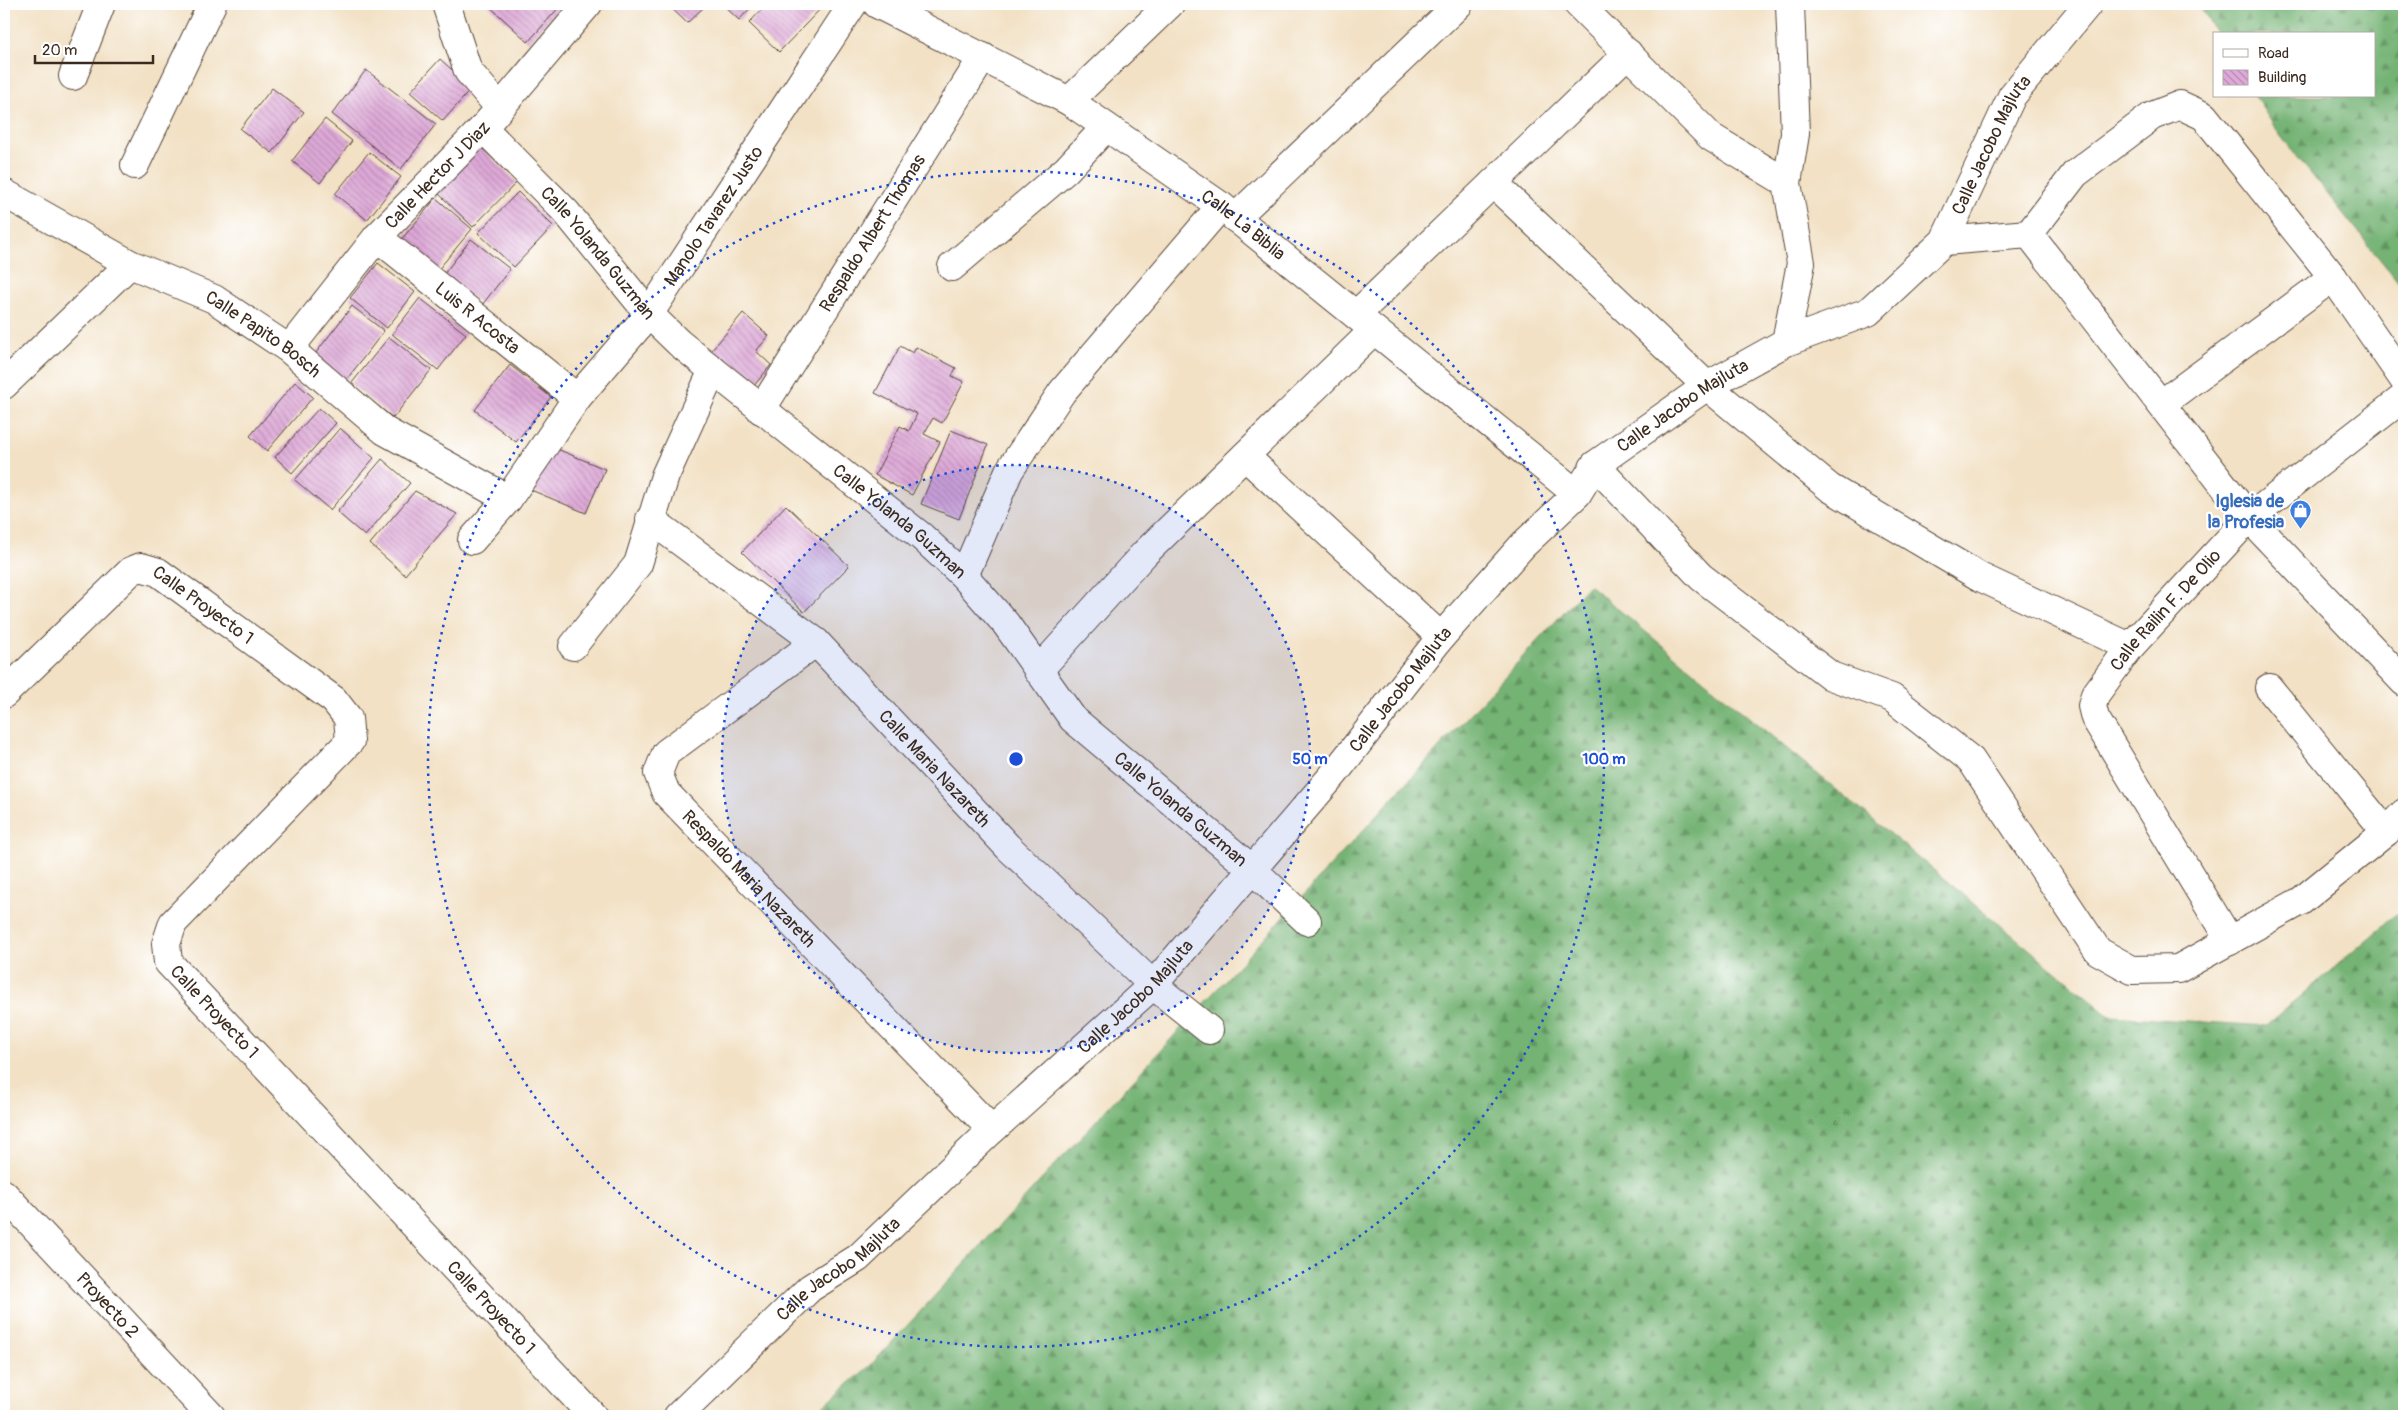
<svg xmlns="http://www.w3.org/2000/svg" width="2408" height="1420" font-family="Pangolin,sans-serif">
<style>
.forest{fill:url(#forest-firs);stroke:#586e49}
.building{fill:url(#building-back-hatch)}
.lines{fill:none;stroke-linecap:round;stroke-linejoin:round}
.minor-casing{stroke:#564537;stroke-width:30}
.minor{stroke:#fff;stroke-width:28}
.ring{fill:none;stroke:#1d4ed8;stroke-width:2.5;stroke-dasharray:2.5 5}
.labels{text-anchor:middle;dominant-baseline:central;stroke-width:4.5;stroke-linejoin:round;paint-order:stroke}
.street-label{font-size:18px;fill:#3b2a1e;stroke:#fff}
.shop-label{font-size:18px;font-weight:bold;fill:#366cbe;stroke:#fff;text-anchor:end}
.centre{fill:#1d4ed8;stroke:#fff;stroke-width:2.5}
.ring-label{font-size:15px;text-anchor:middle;font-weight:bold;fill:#1d4ed8;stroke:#fff;stroke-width:4.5;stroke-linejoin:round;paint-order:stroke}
</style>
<defs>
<pattern id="forest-firs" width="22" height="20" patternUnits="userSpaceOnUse" patternTransform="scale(1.25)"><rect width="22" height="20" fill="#74b374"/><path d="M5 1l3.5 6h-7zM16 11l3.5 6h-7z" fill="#60925f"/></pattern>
<pattern id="building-back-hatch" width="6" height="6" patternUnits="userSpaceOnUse" patternTransform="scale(1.25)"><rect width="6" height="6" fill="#dea9d8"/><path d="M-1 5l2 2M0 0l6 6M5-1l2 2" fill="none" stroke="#b58aaf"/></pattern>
</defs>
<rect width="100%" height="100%" fill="#fff"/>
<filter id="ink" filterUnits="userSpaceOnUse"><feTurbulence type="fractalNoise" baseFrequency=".02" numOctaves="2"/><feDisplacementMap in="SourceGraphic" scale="10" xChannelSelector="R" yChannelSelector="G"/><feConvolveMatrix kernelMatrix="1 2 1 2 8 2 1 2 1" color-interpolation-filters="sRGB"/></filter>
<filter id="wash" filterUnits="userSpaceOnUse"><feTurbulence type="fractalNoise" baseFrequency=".0096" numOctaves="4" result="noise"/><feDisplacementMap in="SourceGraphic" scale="20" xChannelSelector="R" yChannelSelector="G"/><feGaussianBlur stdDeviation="1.12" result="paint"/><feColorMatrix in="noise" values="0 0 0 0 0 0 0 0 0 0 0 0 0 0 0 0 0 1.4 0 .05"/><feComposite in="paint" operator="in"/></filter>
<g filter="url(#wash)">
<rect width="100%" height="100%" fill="#f2e1c5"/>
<!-- forest -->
<g class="forest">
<polygon points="2198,4 2404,4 2404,289 2279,134 2255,96 2374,96 2374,34 2217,34"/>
<polygon points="1589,585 2110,1016 2266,1026 2404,908 2404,1416 811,1416 871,1365"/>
</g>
<g id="blocks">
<!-- building -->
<g class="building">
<polygon points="487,4 562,4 528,42"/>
<polygon points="667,4 707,4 687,23"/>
<polygon points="722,4 754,4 739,20"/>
<polygon points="767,4 825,4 779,52 749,23"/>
<polygon points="440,59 472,88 443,121 410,92"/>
<polygon points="366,70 436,124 401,169 332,114"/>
<polygon points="272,88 304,112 272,153 240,129"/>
<polygon points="325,119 352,141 320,183 292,161"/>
<polygon points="481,147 517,182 473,227 437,192"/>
<polygon points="369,152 401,177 367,220 335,194"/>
<polygon points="518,192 553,226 514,267 478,233"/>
<polygon points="436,198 472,229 437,271 401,240"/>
<polygon points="471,239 510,269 482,305 443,275"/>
<polygon points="378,263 415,292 387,328 350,298"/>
<polygon points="420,298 466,334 438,370 392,334"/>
<polygon points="352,306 384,331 344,383 312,358"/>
<polygon points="743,313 769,336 756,351 771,365 748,393 706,357"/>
<polygon points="389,337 431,370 393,418 351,384"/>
<polygon points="900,346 913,353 916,347 956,368 952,376 964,382 942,423 933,418 924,434 940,442 912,495 875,475 900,426 909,431 917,414 875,393"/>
<polygon points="510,365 551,397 516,442 475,410"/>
<polygon points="295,382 313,397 267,451 250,436"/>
<polygon points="319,408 336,423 292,473 275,457"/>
<polygon points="340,428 374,458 330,510 295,480"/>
<polygon points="951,430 988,445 959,519 921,504"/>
<polygon points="550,446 605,469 586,513 531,490"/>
<polygon points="382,459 410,483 365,536 337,512"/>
<polygon points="415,491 457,514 405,575 370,544"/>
<polygon points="786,505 849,566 804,612 742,552"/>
</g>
</g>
</g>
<g filter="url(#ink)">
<use href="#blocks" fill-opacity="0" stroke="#564537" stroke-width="1"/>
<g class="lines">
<defs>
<g id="minor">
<polyline points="446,4 468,71 500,108"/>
<path id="s1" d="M877,4L1069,101L1221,206L1577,494"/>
<polyline points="1578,4 1711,137 1787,183"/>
<polyline points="73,76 101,4"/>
<polyline points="1069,101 1170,4"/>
<path id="s2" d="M483,128L566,212L649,314L679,343L922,537L964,576L1006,624L1073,719L1252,869L1307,921"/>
<polyline points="135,165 212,4"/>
<polyline points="1493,183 1707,386 1830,488 1980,577 2130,647"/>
<path id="s3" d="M4,193L130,264L214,299L289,349L385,431L508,499"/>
<polyline points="1235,218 1459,4"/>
<polyline points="2029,234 2075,174 2152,116 2180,105 2204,116 2333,277 2404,380"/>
<path id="s4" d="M377,237L577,398"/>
<polyline points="1944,241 2029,234 2249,518 2404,682"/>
<polyline points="952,267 1066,170 1106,127"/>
<polyline points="1356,315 1628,53"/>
<polyline points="1786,342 1801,263 1787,183 1795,134 1790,4"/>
<path id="s5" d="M289,349L377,237L483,128L588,4"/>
<polyline points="4,385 130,264"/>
<polyline points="2161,404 2333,277"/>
<path id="s6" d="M761,410L983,57"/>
<polyline points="1245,456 1441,637"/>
<polyline points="1595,465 1701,577 1831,676 1892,698 1971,760 2098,951 2132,970 2178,969 2301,901 2386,832 2404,813"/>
<path id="s7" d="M650,519L816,642L1008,847L1153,985L1209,1030"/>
<path id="s8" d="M472,540L508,499L577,398L649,314L853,4"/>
<polyline points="964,576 1009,471 1062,392 1221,206"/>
<path id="s9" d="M816,642L666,753L658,773L666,793L992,1130"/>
<polyline points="573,646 638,564 665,476 713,370"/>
<polyline points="1038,671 1144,554 1374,330"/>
<polyline points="2269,688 2386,832"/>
<path id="s10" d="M4,694L131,571L141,567L158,572L334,700L348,718L350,741L173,923L166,944L168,962L593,1416"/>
<path id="s11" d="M2230,941L2095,718L2092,706L2095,695L2130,647L2249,518L2404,397"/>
<path id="s12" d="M4,1194L211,1416"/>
<path id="s13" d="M678,1416L810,1288L858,1258L992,1130L1153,985L1334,774L1441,637L1523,545L1577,494L1595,465L1707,386L1786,342L1868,312L1944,241L2012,96L2088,4"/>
</g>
</defs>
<!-- minor casing -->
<use href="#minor" class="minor-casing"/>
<!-- minor -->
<use href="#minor" class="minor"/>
</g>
</g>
<!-- distance rings -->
<circle cx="1016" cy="759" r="294" fill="#1d4ed8" fill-opacity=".12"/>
<g class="ring">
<circle cx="1016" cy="759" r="294"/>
<circle cx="1016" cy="759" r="588"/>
</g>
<!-- icons -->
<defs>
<symbol id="shop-pin" viewBox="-11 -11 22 30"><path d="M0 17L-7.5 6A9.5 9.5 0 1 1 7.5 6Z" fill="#3f7fe0" stroke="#fff"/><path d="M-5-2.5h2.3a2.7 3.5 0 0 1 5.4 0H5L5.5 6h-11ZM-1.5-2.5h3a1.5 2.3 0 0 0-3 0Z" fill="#fff"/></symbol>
</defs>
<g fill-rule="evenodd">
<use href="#shop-pin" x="2288" y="498" width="25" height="34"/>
</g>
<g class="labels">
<!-- street labels -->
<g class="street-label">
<text stroke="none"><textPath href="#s13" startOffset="1852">Calle Jacobo Majluta</textPath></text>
<text stroke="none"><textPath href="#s5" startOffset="229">Calle Hector J Diaz</textPath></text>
<text stroke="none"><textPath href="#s8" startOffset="405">Manolo Tavarez Justo</textPath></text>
<text stroke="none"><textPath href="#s1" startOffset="429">Calle La Biblia</textPath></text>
<text stroke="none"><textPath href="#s6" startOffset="209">Respaldo Albert Thomas</textPath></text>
<text stroke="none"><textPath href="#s2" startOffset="170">Calle Yolanda Guzman</textPath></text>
<text stroke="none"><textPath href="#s4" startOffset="129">Luis R Acosta</textPath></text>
<text stroke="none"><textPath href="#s3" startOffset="296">Calle Papito Bosch</textPath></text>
<text stroke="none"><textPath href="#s13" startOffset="1432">Calle Jacobo Majluta</textPath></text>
<text stroke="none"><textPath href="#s2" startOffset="575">Calle Yolanda Guzman</textPath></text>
<text stroke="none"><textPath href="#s10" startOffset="261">Calle Proyecto 1</textPath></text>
<text stroke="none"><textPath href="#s11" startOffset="395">Calle Railin F. De Olio</textPath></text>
<text stroke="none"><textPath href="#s13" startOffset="1028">Calle Jacobo Majluta</textPath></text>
<text stroke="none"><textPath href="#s7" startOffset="380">Calle Maria Nazareth</textPath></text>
<text stroke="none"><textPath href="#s2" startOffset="980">Calle Yolanda Guzman</textPath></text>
<text stroke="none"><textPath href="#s9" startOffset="349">Respaldo Maria Nazareth</textPath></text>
<text stroke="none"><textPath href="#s13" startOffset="622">Calle Jacobo Majluta</textPath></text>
<text stroke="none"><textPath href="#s10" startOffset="831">Calle Proyecto 1</textPath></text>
<text stroke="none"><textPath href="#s13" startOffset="218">Calle Jacobo Majluta</textPath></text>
<text stroke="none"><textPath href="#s12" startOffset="152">Proyecto 2</textPath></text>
<text stroke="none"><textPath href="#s10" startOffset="1236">Calle Proyecto 1</textPath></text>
</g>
<!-- shop labels -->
<g class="shop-label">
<text x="2284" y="501">Iglesia de<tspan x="2284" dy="21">la Profesia</tspan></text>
</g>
</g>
<circle cx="1016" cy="759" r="8" class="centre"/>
<g class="ring-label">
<text x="1310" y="764">50 m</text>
<text x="1604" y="764">100 m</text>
</g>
<!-- margin -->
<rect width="2408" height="1420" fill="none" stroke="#fff" stroke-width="20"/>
<!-- legend -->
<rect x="2213" y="32" width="162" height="65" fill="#ffffff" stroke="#b1aaa5"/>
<rect x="2223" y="49" width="25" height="8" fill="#ffffff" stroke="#b1aaa5"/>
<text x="2258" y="58" font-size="15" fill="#3b2a1e">Road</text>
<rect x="2223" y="70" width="25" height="15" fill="url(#building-back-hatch)" stroke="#b1aaa5"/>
<text x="2258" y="82" font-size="15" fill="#3b2a1e">Building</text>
<!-- scale -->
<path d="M35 55v8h118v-8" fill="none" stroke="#3b2a1e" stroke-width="2.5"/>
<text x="42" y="55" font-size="15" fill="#3b2a1e" stroke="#ffffff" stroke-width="4" paint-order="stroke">20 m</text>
</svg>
